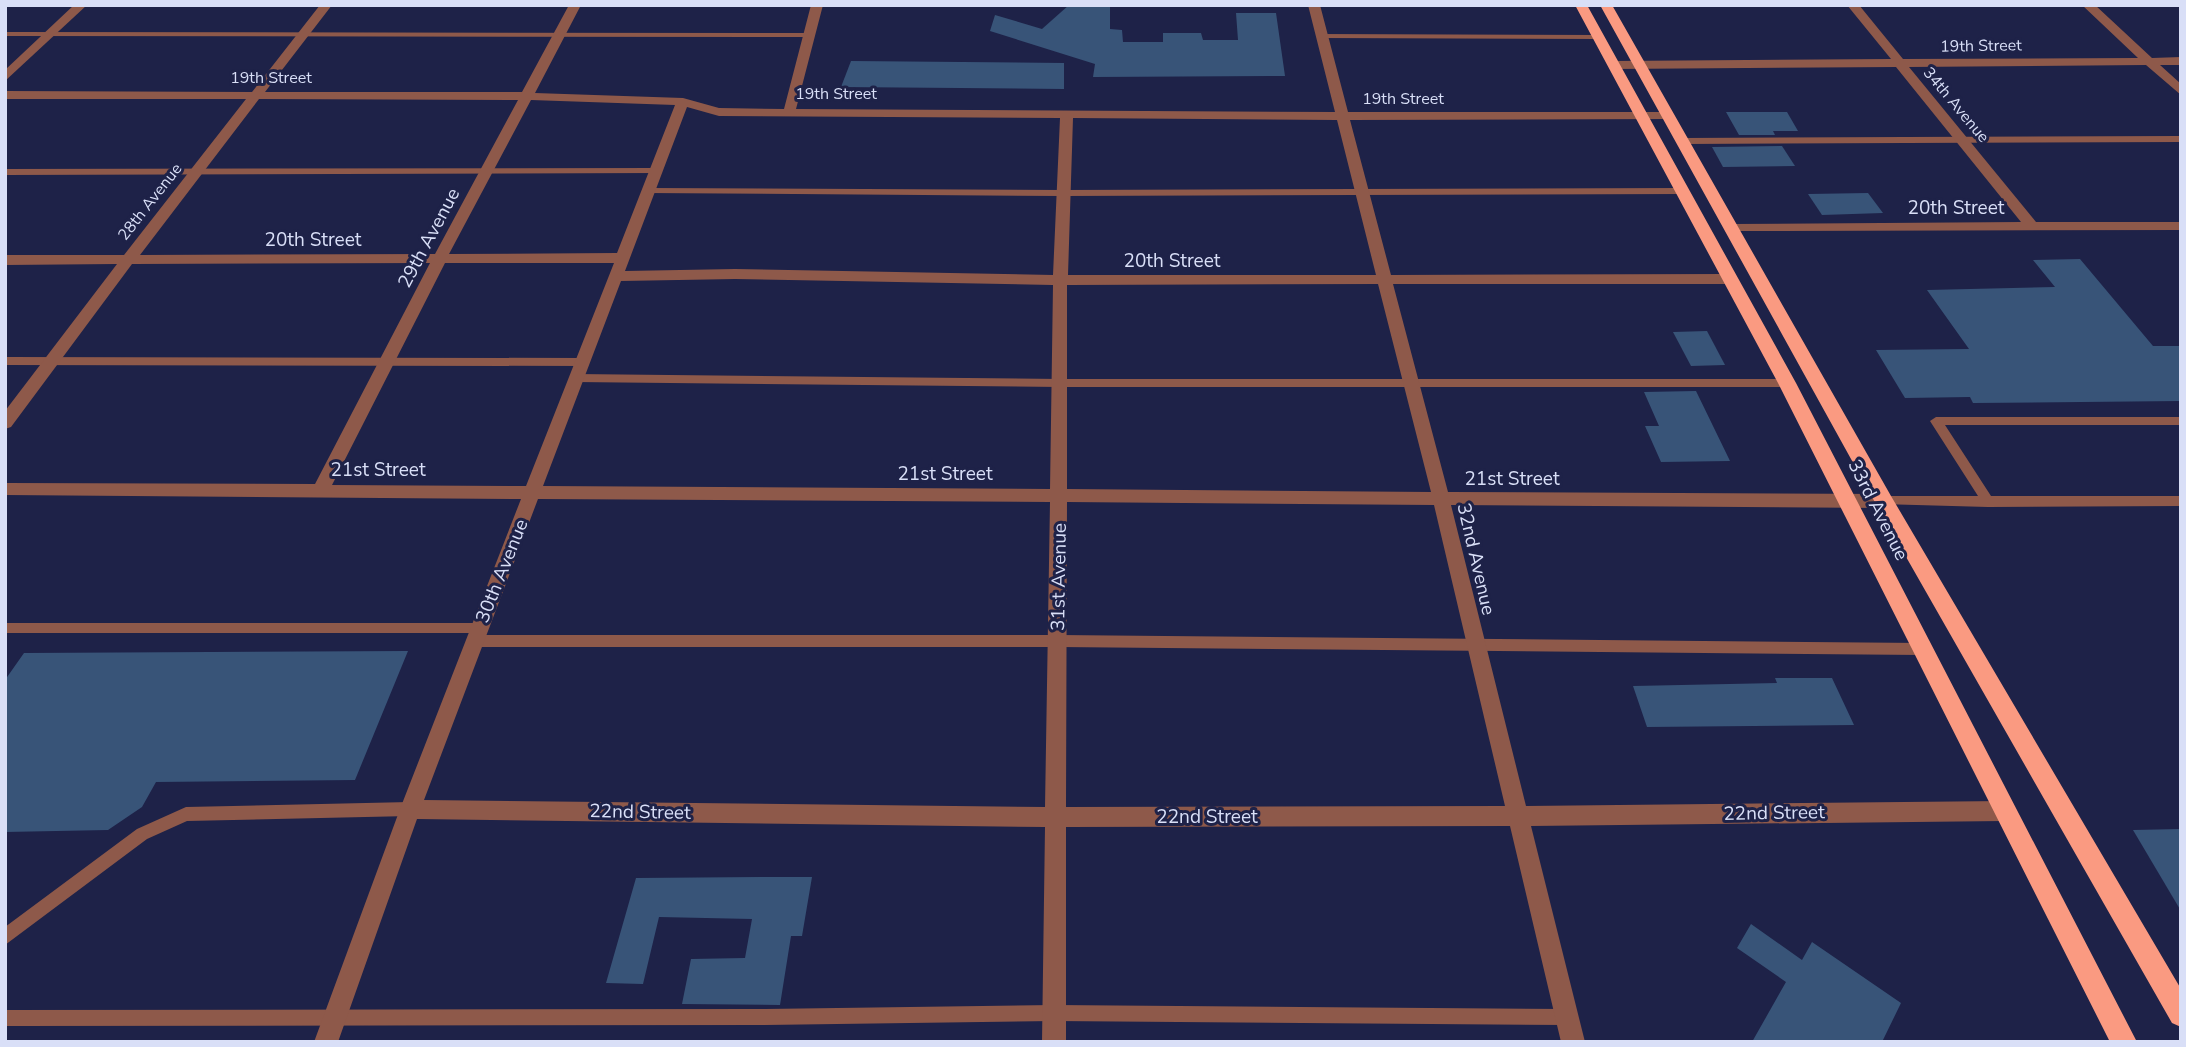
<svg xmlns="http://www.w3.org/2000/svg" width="2186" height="1047" font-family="'Nunito Sans',sans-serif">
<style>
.building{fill:#385478}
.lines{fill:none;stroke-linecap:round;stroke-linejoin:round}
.service{fill:#8e594a;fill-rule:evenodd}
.minor{fill:#8e594a;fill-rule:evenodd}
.trunk{fill:#fa9a81;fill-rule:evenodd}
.labels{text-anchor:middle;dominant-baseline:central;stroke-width:6;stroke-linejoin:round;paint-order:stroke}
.far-street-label{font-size:16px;fill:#d9dff7;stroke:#1e2248}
.street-label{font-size:19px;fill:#d9dff7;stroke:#1e2248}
</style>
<rect width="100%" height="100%" fill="#1e2248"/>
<!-- building -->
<g class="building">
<polygon points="1069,5 1110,5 1110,29 1122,30 1123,42 1163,42 1163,33 1201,33 1203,40 1238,40 1236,13 1276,13 1285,76 1093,77 1095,64 990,31 995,15 1042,29"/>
<polygon points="851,61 1064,63 1064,89 841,87"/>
<polygon points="1726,112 1787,112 1798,131 1773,131 1775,135 1739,135"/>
<polygon points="1782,146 1795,166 1723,167 1712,147"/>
<polygon points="1868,193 1883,213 1822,215 1808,194"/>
<polygon points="2080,259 2153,346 2181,346 2181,401 1973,403 1970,397 1905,398 1876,350 1969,349 1927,290 2055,287 2033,260"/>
<polygon points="1707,331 1725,365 1691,366 1673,332"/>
<polygon points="1696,391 1730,461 1661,462 1645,426 1659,426 1644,392"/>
<polygon points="408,651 355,780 156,782 142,807 108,830 5,832 5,680 24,653"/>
<polygon points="1775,678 1832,678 1854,725 1647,727 1633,686 1777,683"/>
<polygon points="2181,829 2181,911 2133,830"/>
<polygon points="760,877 812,877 802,936 791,936 780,1005 682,1004 691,959 745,958 752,919 659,917 643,984 606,983 636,878"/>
<polygon points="1751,924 1802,960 1812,942 1901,1003 1882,1042 1752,1042 1786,982 1737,948"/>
</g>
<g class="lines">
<!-- service -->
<g class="service">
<polygon points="5,32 808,33 812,35 808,37 5,36"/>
<polygon points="1317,34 1598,35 1602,37 1598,39 1320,38 1316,36"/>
<polygon points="2181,136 2181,142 1683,144 1678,141 1683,138"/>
<polygon points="656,168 661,171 659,173 5,175 5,169"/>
<polygon points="649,188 1062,190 1683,188 1688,191 1683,194 1062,196 646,193 646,189"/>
<polygon points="5,357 582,358 587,362 582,366 5,365"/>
<polygon points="575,374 1060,379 1787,379 1793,383 1787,387 1060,387 575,382 569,378"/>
<polygon points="1936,417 2181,417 2181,425 1945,425 1991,496 2181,496 2181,506 1988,507 1880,504 1878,501 1884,496 1978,496 1930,421"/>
<polygon points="5,623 479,623 484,624 486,628 484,632 479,633 5,633"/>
<polygon points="475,635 1059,635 1922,643 1927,645 1929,649 1927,653 1922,655 1059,647 475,647 470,645 468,641 470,637"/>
<polygon points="410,802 415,804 417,809 415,814 410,816 187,821 147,839 5,945 5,927 137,829 186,807"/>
<polygon points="1054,1005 1566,1009 1572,1011 1574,1017 1572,1023 1566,1025 1054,1021 765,1025 5,1026 5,1010 765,1009"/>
</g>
<!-- minor -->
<g class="minor">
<polygon points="74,5 87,5 5,81 5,70"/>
<path d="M320,5H332L265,92H522L569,5H581L535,93L683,98L719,108L784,109L811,5H823L796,109L1335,112L1308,5H1320L1348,112H1673V118L1668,119L1350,120L1391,275L1729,274L1736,279L1729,284H1393L1448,492L1884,494L1890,496L1893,501L1890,506L1884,508L1451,505L1526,806L2004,801L2011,804L2014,811L2011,818L2004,821L1531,826L1585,1042H1561L1510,826L1066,827V1042H1042L1045,827L417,819L338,1042H314L400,809L521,499L5,495V483L315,484L430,263L132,264L11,427L5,429V411L117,264L5,265V255H124L246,99H5V91L252,92ZM259,99L518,100L435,254L140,255ZM531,100L675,105L617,253L449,254ZM687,107L719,116L1060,118L1053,275L735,269L625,271ZM1073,118L1337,120L1376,275H1068ZM445,263H614L526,486L332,485ZM735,279L1053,285L1050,489L543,486L621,281ZM1378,284L1431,492L1067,489V285ZM538,499L1050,502L1045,807L424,800ZM1067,502L1434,505L1505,806L1066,807Z"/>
<polygon points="1847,5 1859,5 1903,59 2138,58 2082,5 2095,5 2152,58 2181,57 2181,65 2160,65 2181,84 2181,95 2146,65 1909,67 2036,222 2181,222 2181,230 1726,231 1726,225 1731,224 2021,222 1896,67 1614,69 1608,65 1614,61 1891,59"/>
</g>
<!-- trunk -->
<g class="trunk">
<polygon points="1575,5 1587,5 1796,383 2137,1042 2110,1042 1778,383"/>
<polygon points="1600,5 1612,5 1891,496 2181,989 2181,1027 2172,1023 1877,506"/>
</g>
</g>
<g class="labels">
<!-- far-street labels -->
<g class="far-street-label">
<text transform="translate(1981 46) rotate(-1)">19th Street</text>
<text x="271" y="78">19th Street</text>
<text x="836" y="94">19th Street</text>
<text x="1403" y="99">19th Street</text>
<text transform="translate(1956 105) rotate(50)">34th Avenue</text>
<text transform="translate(150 202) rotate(-52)">28th Avenue</text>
</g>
<!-- street labels -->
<g class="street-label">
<text x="1956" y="208">20th Street</text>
<text transform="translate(429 238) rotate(-62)">29th Avenue</text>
<text x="313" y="240">20th Street</text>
<text x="1172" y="261">20th Street</text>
<text x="378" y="470">21st Street</text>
<text x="945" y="474">21st Street</text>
<text x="1512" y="479">21st Street</text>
<text transform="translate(1878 510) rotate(63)">33rd Avenue</text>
<text transform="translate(1476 559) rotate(77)">32nd Avenue</text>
<text transform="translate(502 571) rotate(-68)">30th Avenue</text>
<text transform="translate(1059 577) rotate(-89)">31st Avenue</text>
<text transform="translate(640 812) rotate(1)">22nd Street</text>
<text transform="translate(1774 813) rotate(-1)">22nd Street</text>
<text x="1207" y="817">22nd Street</text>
</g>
</g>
<!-- border -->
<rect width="2186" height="1047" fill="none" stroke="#d9dff7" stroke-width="14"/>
</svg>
